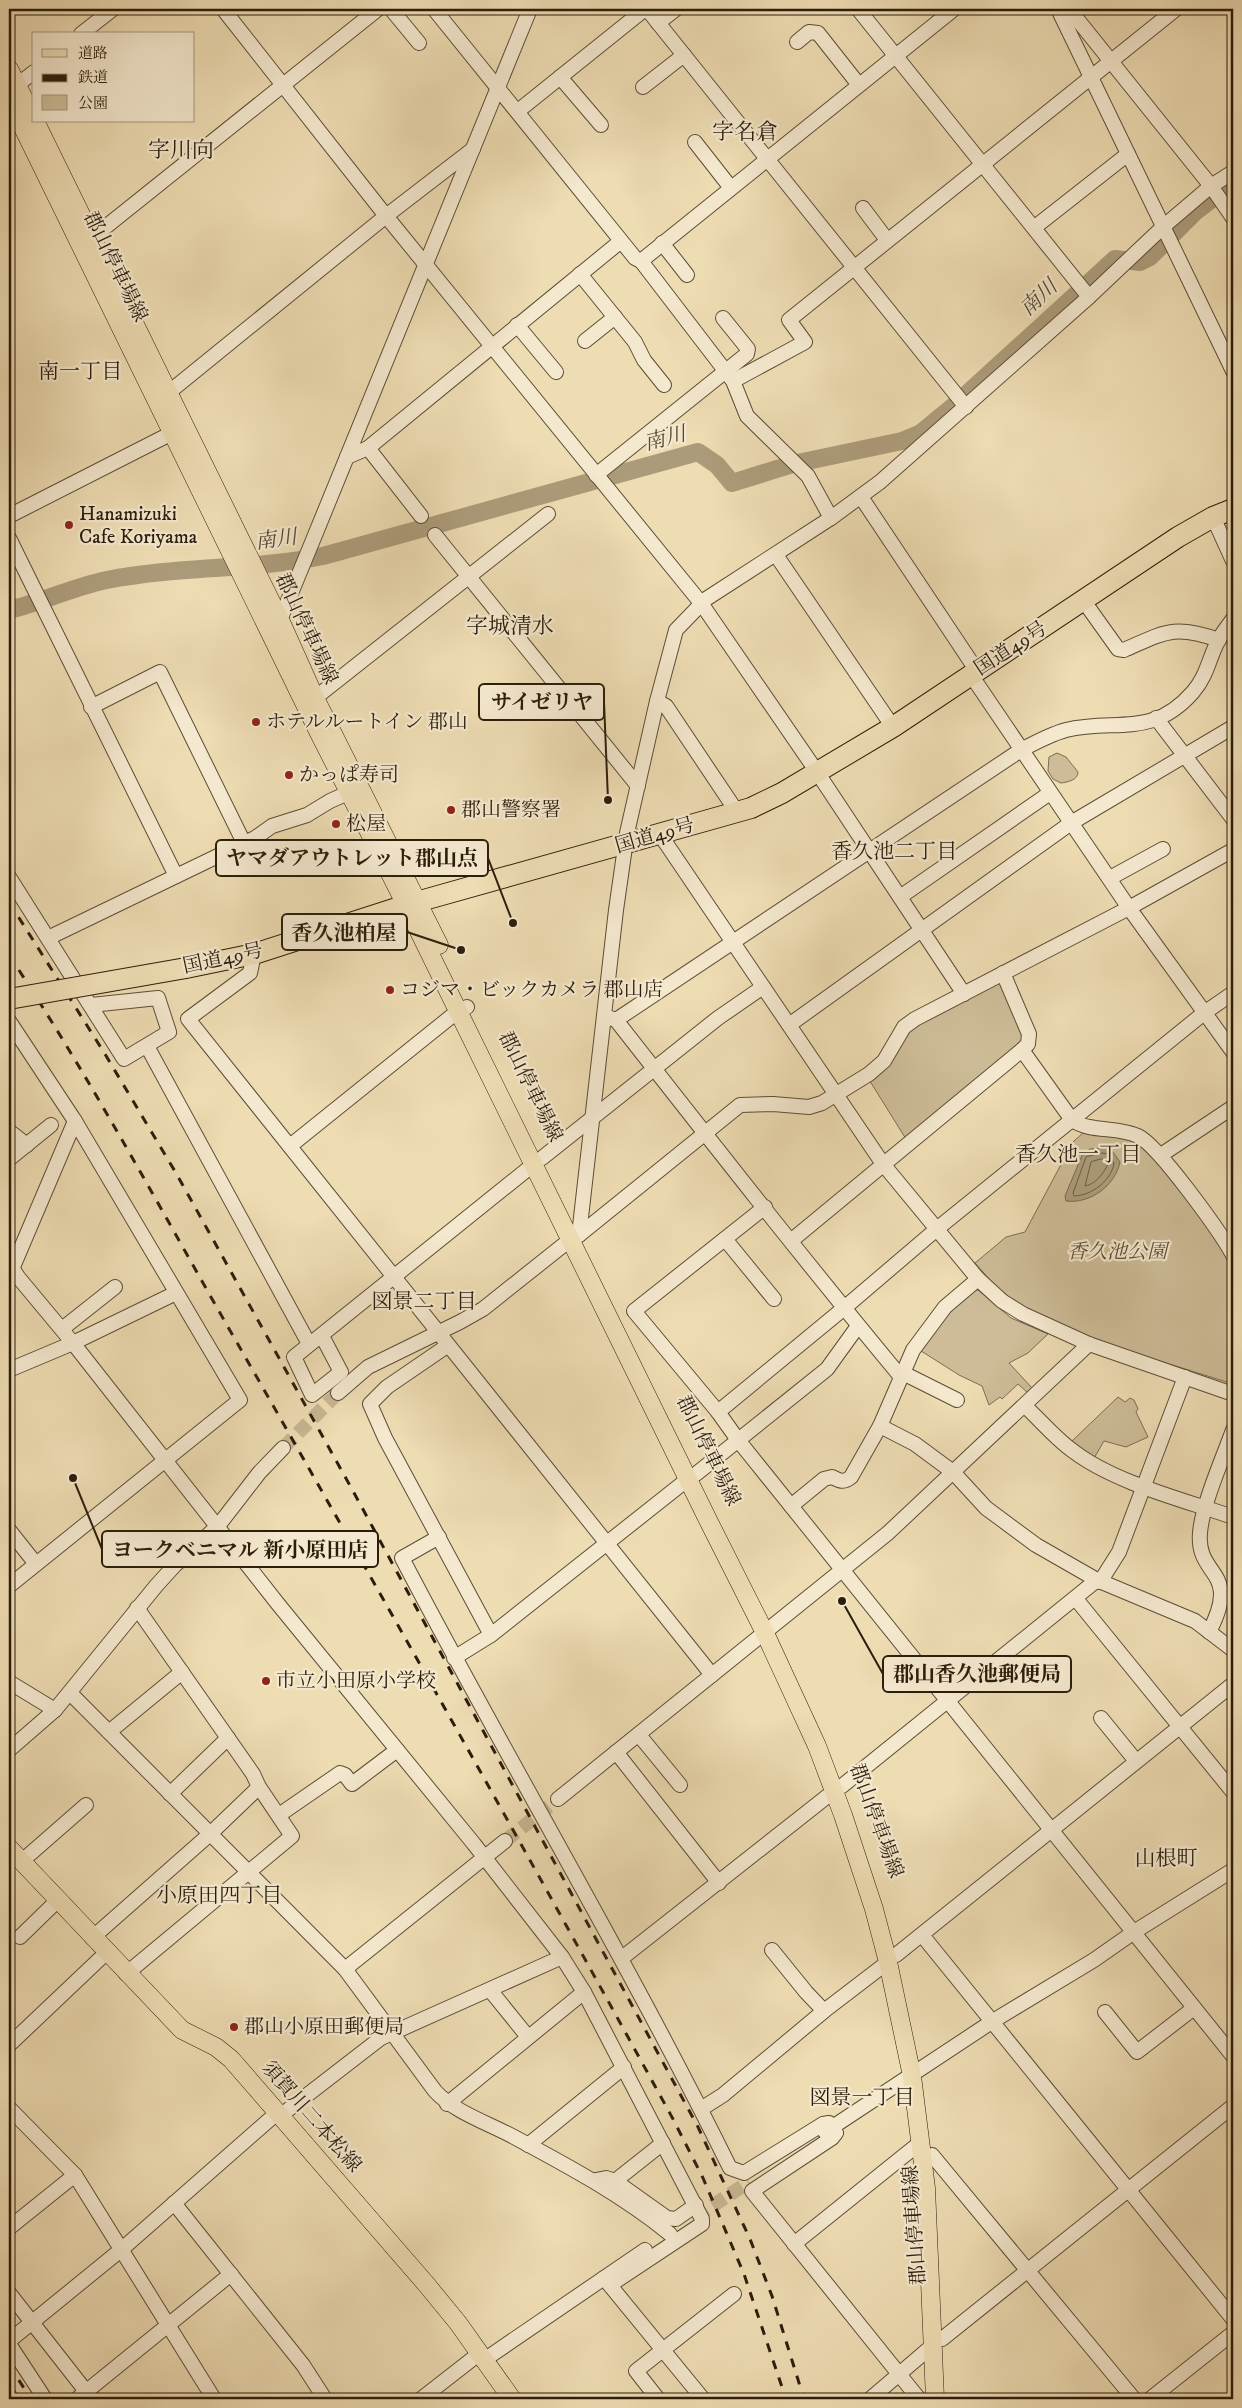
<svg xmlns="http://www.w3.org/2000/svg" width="1242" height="2408" font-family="'IM FELL DW Pica','Noto Serif JP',serif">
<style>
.green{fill:#cdbc97;stroke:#7c6c52}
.water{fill:#ac9b7a;stroke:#78694e}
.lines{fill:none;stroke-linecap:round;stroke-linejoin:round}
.shore{stroke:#6c5c43;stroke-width:1}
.river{stroke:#ac9b7a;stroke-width:18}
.minor-tunnel{stroke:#c7b692;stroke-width:14;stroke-dasharray:14 7;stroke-linecap:butt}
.minor-casing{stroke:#5c4d36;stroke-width:16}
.major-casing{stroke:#2b1d0c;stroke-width:19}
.highway-casing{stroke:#2b1d0c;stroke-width:22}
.minor{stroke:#f4e8ce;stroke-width:14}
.major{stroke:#eedcb3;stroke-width:18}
.highway{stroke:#eedcb3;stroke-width:20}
.rail{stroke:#2b1d0c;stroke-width:3;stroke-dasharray:9 9;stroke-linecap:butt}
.highway-bridge-casing{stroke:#2b1d0c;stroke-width:22;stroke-linecap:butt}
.highway-bridge{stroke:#eedcb3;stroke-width:20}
.poi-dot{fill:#8f2418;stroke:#f4e8ce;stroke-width:2}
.labels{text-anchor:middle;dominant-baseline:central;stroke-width:4.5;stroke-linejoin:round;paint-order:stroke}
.street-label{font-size:20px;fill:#2b1d0c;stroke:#f4e8ce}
.poi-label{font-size:20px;fill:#2b1d0c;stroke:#f4e8ce;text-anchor:start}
.park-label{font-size:20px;font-style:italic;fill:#5c4d36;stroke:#f4e8ce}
.water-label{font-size:21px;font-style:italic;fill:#584932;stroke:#f4e8ce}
.neighbourhood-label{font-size:21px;fill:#2b1d0c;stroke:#f4e8ce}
.quarter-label{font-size:22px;fill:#2b1d0c;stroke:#f4e8ce}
.leader{fill:none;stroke:#2b1d0c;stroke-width:2}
.callout-dot{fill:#2b1d0c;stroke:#f4e8ce;stroke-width:2}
.callout{fill:#f4e8ce;stroke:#2b1d0c;stroke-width:2}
.callout-label{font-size:21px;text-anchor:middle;font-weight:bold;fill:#2b1d0c}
</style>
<rect width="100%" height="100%" fill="#eedcb3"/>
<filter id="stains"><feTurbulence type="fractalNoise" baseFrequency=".004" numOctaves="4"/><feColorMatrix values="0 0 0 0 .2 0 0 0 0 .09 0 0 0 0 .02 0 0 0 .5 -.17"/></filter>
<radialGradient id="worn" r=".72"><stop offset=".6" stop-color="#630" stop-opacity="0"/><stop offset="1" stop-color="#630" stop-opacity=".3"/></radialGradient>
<!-- green -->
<g class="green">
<path d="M1057,753L1066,757L1078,772C1078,780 1068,782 1061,783L1053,779L1048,771L1049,757Z"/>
<polygon points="1000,979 1025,1038 906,1139 868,1078 906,1031"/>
<polygon points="1085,1131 1128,1137 1148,1146 1223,1243 1233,1262 1233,1384 1099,1342 1033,1314 1007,1299 975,1263 1006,1237 1025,1232 1073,1142"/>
<polygon points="971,1289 978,1290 1011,1318 1048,1334 1028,1353 1009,1363 1033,1389 1029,1394 1018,1384 1002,1399 1000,1397 989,1405 982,1386 959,1375 918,1349 930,1331"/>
<polygon points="1118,1397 1125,1402 1130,1398 1134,1400 1138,1409 1136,1412 1148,1437 1126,1447 1104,1441 1093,1460 1071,1442"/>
</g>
<!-- water -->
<path class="water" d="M1102,1148H1110L1120,1162C1115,1186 1090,1204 1066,1201L1065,1196L1083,1153L1090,1149Z"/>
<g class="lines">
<!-- shore -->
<g class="shore">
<path d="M1102,1153L1108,1154L1114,1163C1112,1180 1091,1196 1074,1196L1073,1193L1086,1157Z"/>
<path d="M1102,1159L1108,1164C1103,1174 1096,1184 1085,1186L1091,1162Z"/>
</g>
<!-- river -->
<path class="river" d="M9,610C42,602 73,587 107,580C178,566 252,570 323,556L698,452L717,465L732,483L793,464L902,441L921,433L955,405L1115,259L1140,262L1150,257L1196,211L1233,183"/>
<!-- minor-tunnel -->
<g class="minor-tunnel">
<polyline points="283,1448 338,1393"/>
<polyline points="505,1841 558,1799"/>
<polyline points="695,2217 749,2182"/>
</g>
<defs>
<g id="minor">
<polyline points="223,9 386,216 701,603 817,772 964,994"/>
<polyline points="391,9 419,43"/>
<polyline points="434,9 635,258 641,261 733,381 747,416 808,476 831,518"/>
<polyline points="647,9 966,407"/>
<polyline points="858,9 1089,297"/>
<polyline points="1058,9 1233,371"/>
<polyline points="1069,9 1211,186 1233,218"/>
<polyline points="658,23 676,9"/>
<polyline points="81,34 113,9"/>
<polyline points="797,42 809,32 818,33 859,85"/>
<polyline points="560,77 601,125"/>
<polyline points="17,85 34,72"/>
<polyline points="643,87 684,55"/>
<polyline points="518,111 645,9"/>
<polyline points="695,142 731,188"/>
<polyline points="863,208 887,240"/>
<polyline points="1035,227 1128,154"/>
<polyline points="93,237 378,9"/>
<polyline points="662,243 687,275"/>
<polyline points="641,261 954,9"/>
<polyline points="580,274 635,342 644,360 664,385"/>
<polyline points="517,325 556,372"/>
<polyline points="585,341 615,317"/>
<polyline points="733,381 805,342 789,320 1176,9"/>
<polyline points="168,393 386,216 473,149"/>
<polyline points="368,448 421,516"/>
<polyline points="347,457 368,448 621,241"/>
<polyline points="596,475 747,354 748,349 723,318"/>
<polyline points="861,497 977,671"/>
<polyline points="9,516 172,433"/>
<polyline points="1213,517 1233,561"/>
<polyline points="435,535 638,786"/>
<polyline points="9,538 176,876"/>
<polyline points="776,555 893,727"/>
<path d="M1083,600L1118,649L1124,650C1165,632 1174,624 1219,640"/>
<polyline points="274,623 280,620 313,540 530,9"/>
<polyline points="971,675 1129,908 1233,1052"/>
<polyline points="315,698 548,514"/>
<polyline points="657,701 666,706 737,812"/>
<polyline points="91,707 160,672 244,843"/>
<polyline points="1156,718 1233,819"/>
<polyline points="659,833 883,1164 978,1279 1002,1301 1023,1314 1089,1344 1233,1394"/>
<polyline points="9,877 124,1059 169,1032 158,998 91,1005"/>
<polyline points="1110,878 1163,849"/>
<polyline points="900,897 1050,793"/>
<polyline points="48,938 255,838 272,826 307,815 330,801 348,793"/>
<polyline points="254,954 250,973 188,1019 712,1675"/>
<polyline points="1003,973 1029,1034 1028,1044 1022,1050"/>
<path d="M607,1017L616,1020C710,1140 804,1260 901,1377"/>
<path d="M616,1020L1021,750C1036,742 1051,734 1066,730C1116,718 1152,739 1193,692C1207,676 1209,658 1218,641C1222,633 1228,626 1233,619"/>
<polyline points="9,1021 75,1121 240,1400 9,1586"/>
<polyline points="789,1025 1071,823 1233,727"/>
<polyline points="147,1046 309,1344"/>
<polyline points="9,1131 27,1145"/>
<polyline points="290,1146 458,1011 467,1007"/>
<polyline points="1161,1155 1233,1107"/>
<polyline points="542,1158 718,1018 763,987"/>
<polyline points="9,1159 51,1125"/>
<polyline points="765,1207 634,1311 718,1412 738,1440 1233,2056"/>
<polyline points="579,1235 740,1105 773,1104 809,1107 822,1103 869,1074 884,1061 904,1027 915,1019 1129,908 1233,850"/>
<polyline points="725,1239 774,1299"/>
<path d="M792,1240L1022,1050L1072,1120C1091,1133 1117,1126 1138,1136C1159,1146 1221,1233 1233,1255"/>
<polyline points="9,1263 18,1277 73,1343 278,1604 474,1844 562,1957 584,1992 702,2219 702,2224 610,2285"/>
<polyline points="10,1274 75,1121"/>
<polyline points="62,1329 115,1287"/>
<polyline points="322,1336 341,1372 312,1395 294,1357 534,1164"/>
<polyline points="447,1346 387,1387 370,1404 385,1438 491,1635"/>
<polyline points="9,1370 73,1343 176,1293"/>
<polyline points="903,1373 957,1400"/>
<polyline points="338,1393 368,1367 460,1322 483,1309 571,1239 579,1235 616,910 627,833 657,701 676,630 706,599 831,518 880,482 1089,297 1164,226 1211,186 1233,172"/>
<path d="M1025,1406C1041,1421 1056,1439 1073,1451C1115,1483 1184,1500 1233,1517"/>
<polyline points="718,1412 843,1309 938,1228 1204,1013 1233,993"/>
<polyline points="880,1426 915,1444 953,1472 986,1508 1036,1545 1097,1580 1195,1621 1233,1650"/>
<polyline points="696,1474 827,1369 858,1326"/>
<path d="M791,1506L824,1479L832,1477C840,1481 844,1483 851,1477L880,1426L913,1350L945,1307L978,1279"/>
<polyline points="9,1530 36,1564"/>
<path d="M439,1537L402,1558C509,1763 628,1961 730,2168L744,2173L823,2124L829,2123L836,2133L832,2138L752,2191L919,2399"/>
<polyline points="1100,1582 1119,1552 1185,1377"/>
<polyline points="1076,1599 1233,1792"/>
<path d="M1209,1632C1242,1569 1196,1578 1200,1533C1202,1505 1223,1458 1233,1430"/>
<polyline points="454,1658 491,1635 688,1479"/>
<polyline points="9,1682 55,1710"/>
<path d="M70,1693L345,1969L435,2091C454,2112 488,2123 514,2137C568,2166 622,2195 670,2234"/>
<polyline points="1101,1718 1136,1761"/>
<polyline points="109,1732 182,1672"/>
<polyline points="639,1735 680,1785"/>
<polyline points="9,1750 55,1710 156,1586 175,1565 218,1526 259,1473 283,1448"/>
<polyline points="616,1752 719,1883"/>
<polyline points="842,1786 1097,1580"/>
<polyline points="170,1794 228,1738"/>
<polyline points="558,1799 888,1533 1089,1344"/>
<polyline points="279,1815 340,1773 345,1775 352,1784 397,1750"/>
<polyline points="22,1861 86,1805"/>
<polyline points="922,1935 1233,2319"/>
<polyline points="20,1937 58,1900"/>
<polyline points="92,1938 210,1834 259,1787"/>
<polyline points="772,1950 806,1992 824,2011"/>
<polyline points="896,1955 1233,1684"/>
<polyline points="622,1958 834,1791"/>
<polyline points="345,1969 505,1841"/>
<polyline points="126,1974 292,1836 259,1787 253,1774 137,1608"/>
<polyline points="490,1990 528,2037"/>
<polyline points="1105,2012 1137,2052 1194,2008"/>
<polyline points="9,2045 106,1953"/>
<polyline points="447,2104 584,1992"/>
<polyline points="9,2108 75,2175 214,2399"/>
<polyline points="701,2109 723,2095 824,2011 888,1962"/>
<polyline points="280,2116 381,2038 562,1957"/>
<polyline points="825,2132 993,2021 1094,1960 1134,1932 1233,1870"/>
<polyline points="528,2145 624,2067"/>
<polyline points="932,2155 1134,2399"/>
<polyline points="596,2180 606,2178 615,2181 667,2218 676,2219 696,2205"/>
<polyline points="615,2181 663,2143"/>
<polyline points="174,2203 303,2365 325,2399"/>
<polyline points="9,2228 75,2175"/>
<polyline points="794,2244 921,2142"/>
<polyline points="604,2278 703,2399"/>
<polyline points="9,2293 92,2399"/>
<polyline points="942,2339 1233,2106"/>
<polyline points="9,2341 122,2249 277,2113"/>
<polyline points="9,2344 45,2399"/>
<polyline points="484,2360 645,2250"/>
<polyline points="9,2395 11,2399"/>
<polyline points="77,2399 231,2274"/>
<polyline points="421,2399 480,2353"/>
<polyline points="658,2399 636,2371 734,2294"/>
<polyline points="870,2399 932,2346"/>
<polyline points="1150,2399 1233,2333"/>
</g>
<g id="major">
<polyline points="9,69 34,119"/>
<polyline points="9,99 318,731 406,905 708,1520 764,1631 817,1746 843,1815 874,1909 888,1962 912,2076 926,2188 935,2399"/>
<polyline points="35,121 280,620 315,698 439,945"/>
<polyline points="9,1848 182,2030 216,2047 231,2059 426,2284 458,2323 512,2399"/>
</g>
<polyline id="highway" points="186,968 254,954 406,905 751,808 782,793 893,727 1178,537 1213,517 1233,509"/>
</defs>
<!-- minor casing -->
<use href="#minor" class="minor-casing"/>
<!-- major casing -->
<use href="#major" class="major-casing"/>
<!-- highway casing -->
<use href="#highway" class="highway-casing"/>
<!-- minor -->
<use href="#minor" class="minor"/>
<!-- major -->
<use href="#major" class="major"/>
<!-- highway -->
<use href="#highway" class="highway"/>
<!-- rail -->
<g class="rail">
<polyline points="9,902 105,1054 176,1173 353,1491 698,2127 750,2239 772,2296 804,2399"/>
<path d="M9,955C97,1088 171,1229 251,1367C394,1617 535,1867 673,2119L703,2178L744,2274L786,2399"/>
<polyline points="9,2365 31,2399"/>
</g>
<defs>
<polyline id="highway-bridge" points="9,999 186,968"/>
</defs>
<!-- highway-bridge casing -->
<use href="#highway-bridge" class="highway-bridge-casing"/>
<!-- highway-bridge -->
<use href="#highway-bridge" class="highway-bridge"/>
</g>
<!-- markers -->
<g class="poi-dot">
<circle cx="69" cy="525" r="5"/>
<circle cx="256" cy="722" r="5"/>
<circle cx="289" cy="775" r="5"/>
<circle cx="451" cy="810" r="5"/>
<circle cx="336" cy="824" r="5"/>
<circle cx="390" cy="990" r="5"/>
<circle cx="266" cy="1681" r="5"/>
<circle cx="234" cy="2027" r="5"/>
</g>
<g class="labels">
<!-- street labels -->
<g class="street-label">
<text transform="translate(115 267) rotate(64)">郡山停車場線</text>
<text transform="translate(306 629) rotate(65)">郡山停車場線</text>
<text transform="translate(1011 649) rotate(-33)">国道49号</text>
<text transform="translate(655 836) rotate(-16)">国道49号</text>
<text transform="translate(223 959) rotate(-12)">国道49号</text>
<text transform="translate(530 1087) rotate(64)">郡山停車場線</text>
<text transform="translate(708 1451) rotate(64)">郡山停車場線</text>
<text transform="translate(876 1821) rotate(70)">郡山停車場線</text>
<text transform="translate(311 2117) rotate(49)">須賀川二本松線</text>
<text transform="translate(915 2225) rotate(-94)">郡山停車場線</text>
</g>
<!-- poi labels -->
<g class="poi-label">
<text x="79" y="514">Hanamizuki<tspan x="79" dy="23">Cafe Koriyama</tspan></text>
<text x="266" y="722">ホテルルートイン 郡山</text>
<text x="299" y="775">かっぱ寿司</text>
<text x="461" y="810">郡山警察署</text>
<text x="346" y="824">松屋</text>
<text x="400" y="990">コジマ・ビックカメラ 郡山店</text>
<text x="276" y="1681">市立小田原小学校</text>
<text x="244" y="2027">郡山小原田郵便局</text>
</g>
<!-- park labels -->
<g class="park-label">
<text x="1117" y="1252">香久池公園</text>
</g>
<!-- water labels -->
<g class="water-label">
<text transform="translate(1039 298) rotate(-43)">南川</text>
<text transform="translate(665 439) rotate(-14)">南川</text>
<text transform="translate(276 540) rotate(-8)">南川</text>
</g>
<!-- neighbourhood labels -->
<g class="neighbourhood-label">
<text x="80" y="372">南一丁目</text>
<text x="894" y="852">香久池二丁目</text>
<text x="1078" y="1155">香久池一丁目</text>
<text x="424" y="1302">図景二丁目</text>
<text x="1166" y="1859">山根町</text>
<text x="219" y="1896">小原田四丁目</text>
<text x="862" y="2098">図景一丁目</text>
</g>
<!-- quarter labels -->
<g class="quarter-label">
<text x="745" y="132">字名倉</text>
<text x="181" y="150">字川向</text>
<text x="510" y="626">字城清水</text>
</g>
</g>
<!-- callouts -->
<path class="leader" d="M608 800L604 702M513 923L488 858M461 950L407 932M73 1478L102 1549M842 1601L883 1674"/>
<g class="callout-dot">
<circle cx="608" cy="800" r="5"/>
<circle cx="513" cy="923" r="5"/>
<circle cx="461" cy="950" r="5"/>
<circle cx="73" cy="1478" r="5"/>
<circle cx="842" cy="1601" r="5"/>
</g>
<g class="callout">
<rect x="479" y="684" width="125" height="36" rx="5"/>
<rect x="216" y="840" width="272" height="36" rx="5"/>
<rect x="282" y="914" width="125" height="36" rx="5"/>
<rect x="102" y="1531" width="276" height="36" rx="5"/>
<rect x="883" y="1656" width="188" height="36" rx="5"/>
</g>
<g class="callout-label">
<text x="542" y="709">サイゼリヤ</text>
<text x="352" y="865">ヤマダアウトレット郡山点</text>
<text x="344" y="940">香久池柏屋</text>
<text x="240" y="1557">ヨークベニマル 新小原田店</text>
<text x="977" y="1681">郡山香久池郵便局</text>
</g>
<!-- margin -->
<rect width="1242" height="2408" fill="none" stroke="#eedcb3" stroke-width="30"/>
<rect x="10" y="10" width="1222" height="2388" fill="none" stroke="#2b1d0c" stroke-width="2.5"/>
<rect x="15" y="15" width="1212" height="2378" fill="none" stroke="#2b1d0c"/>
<!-- legend -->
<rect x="32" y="32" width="162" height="90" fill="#f4e8ce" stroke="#a49780"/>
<rect x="42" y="49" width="25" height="8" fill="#eedcb3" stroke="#a49780"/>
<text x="78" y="58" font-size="15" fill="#2b1d0c">道路</text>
<rect x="42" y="74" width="25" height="8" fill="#2b1d0c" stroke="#a49780"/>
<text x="78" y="82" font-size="15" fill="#2b1d0c">鉄道</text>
<rect x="42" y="95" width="25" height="15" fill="#cdbc97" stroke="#a49780"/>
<text x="78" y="108" font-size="15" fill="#2b1d0c">公園</text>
<rect width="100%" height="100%" filter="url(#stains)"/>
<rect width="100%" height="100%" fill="url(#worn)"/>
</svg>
